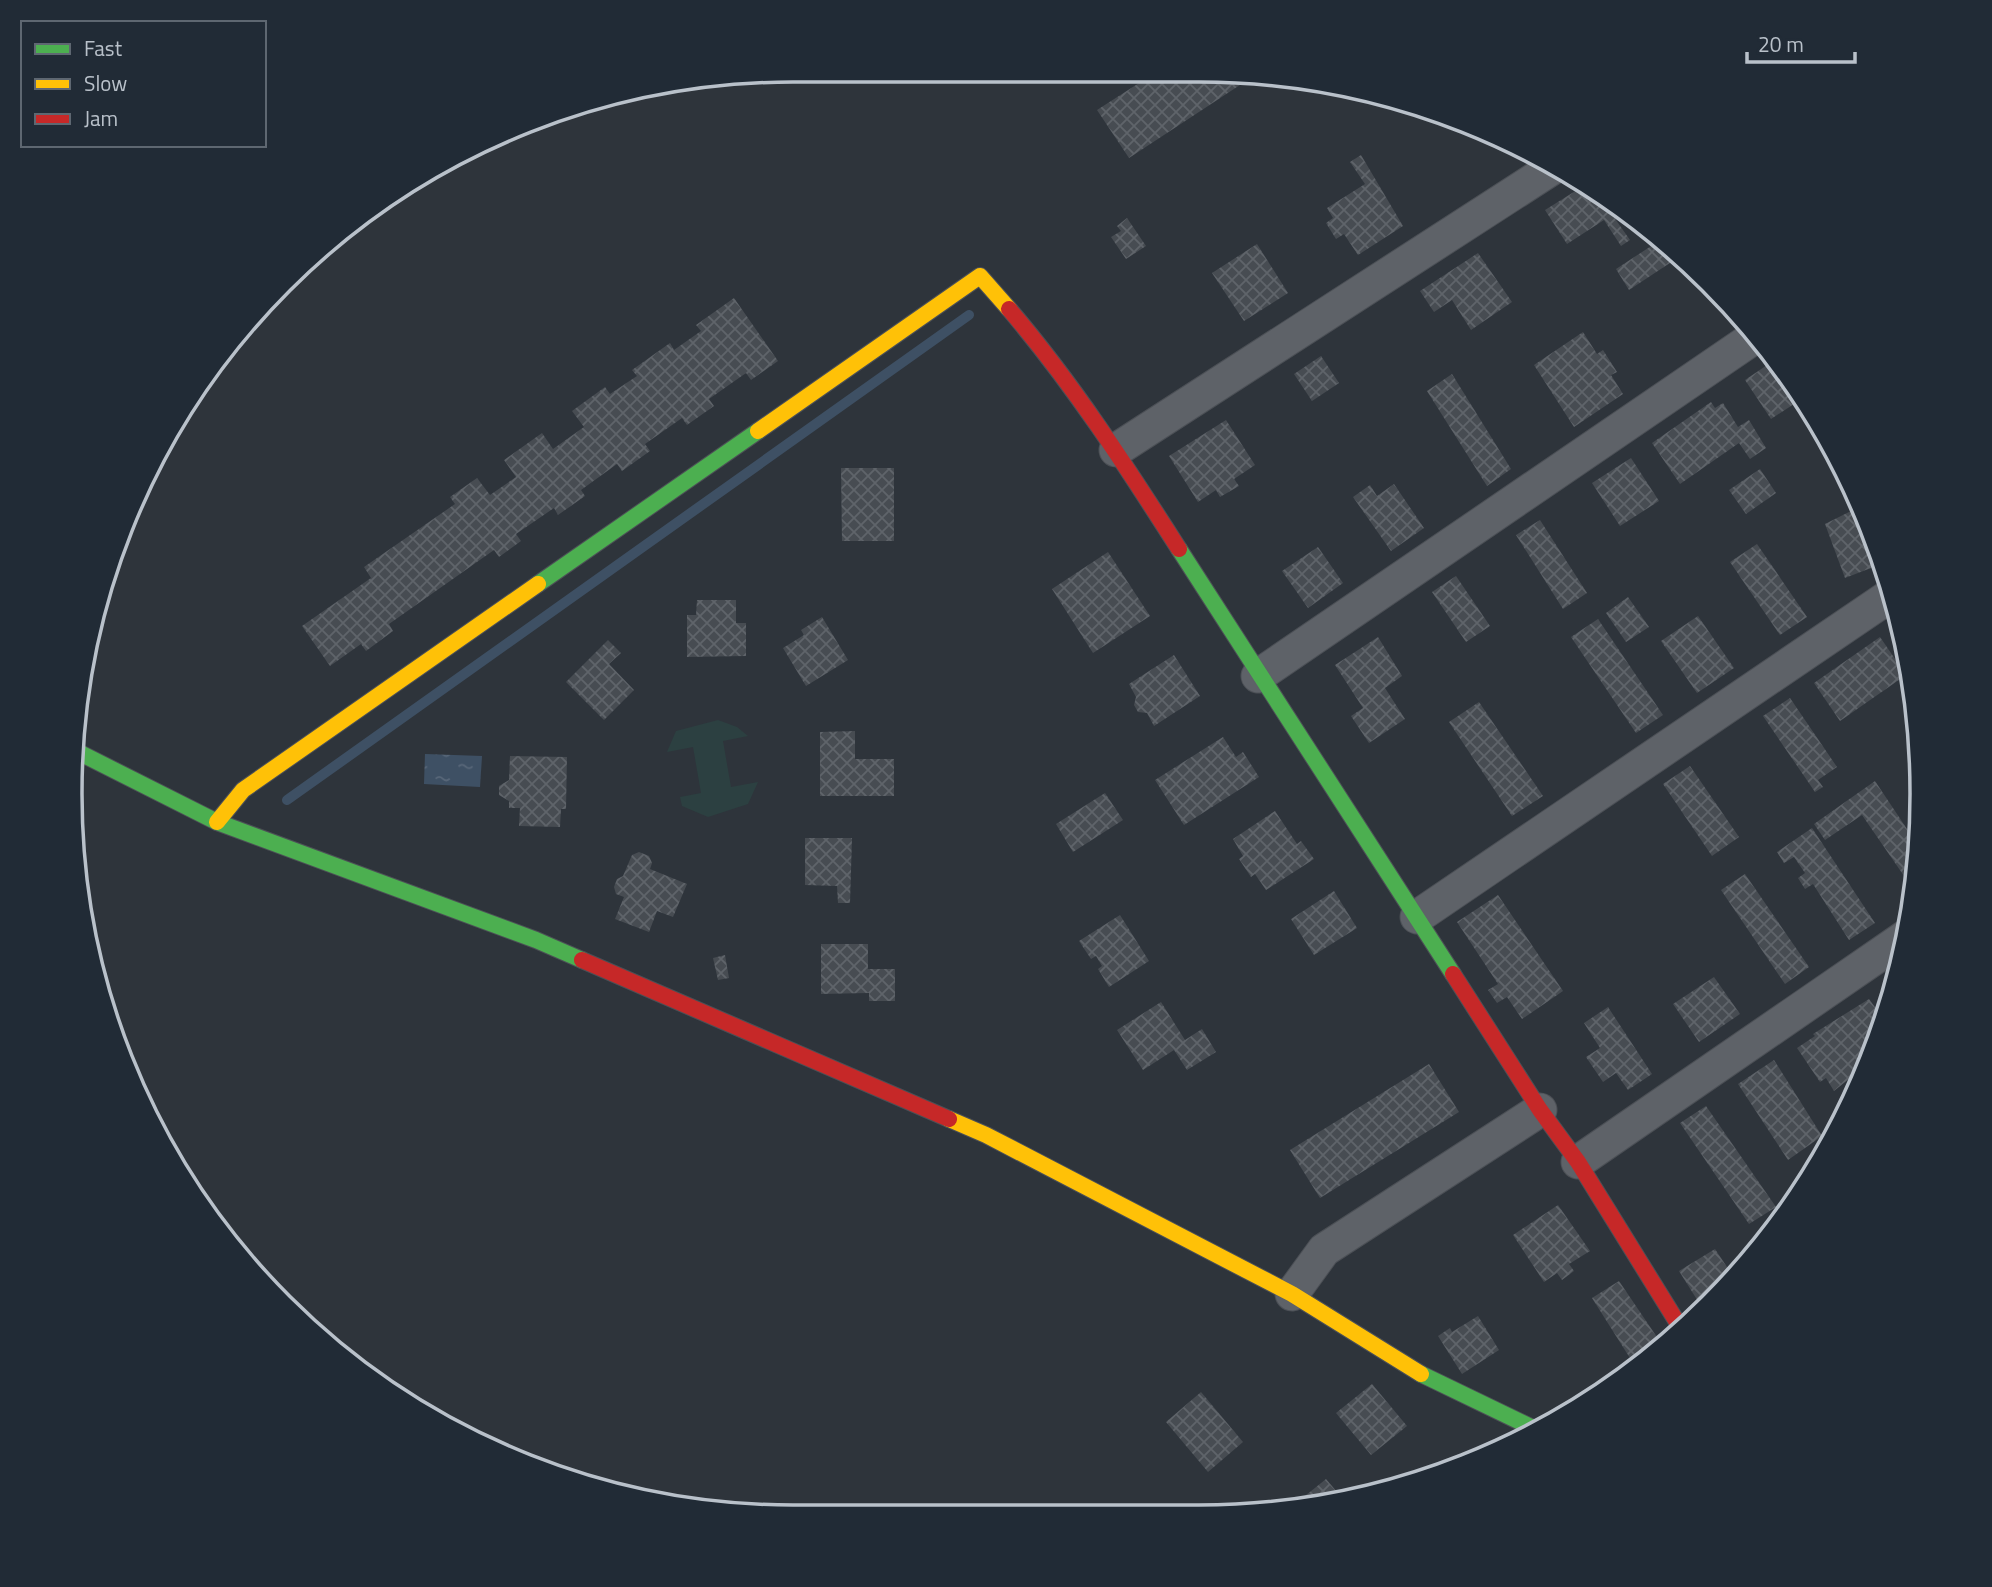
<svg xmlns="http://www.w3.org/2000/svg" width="1992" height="1587" font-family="'Titillium Web',sans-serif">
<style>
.grass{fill:#2c4041}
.water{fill:url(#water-ripples)}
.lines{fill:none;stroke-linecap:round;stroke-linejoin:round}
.stream{stroke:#3e5064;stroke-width:10}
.building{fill:url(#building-cross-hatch)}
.street-casing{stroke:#4c5056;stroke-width:35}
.fast-casing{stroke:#4c5056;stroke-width:18}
.slow-casing{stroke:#4c5056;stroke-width:18}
.jam-casing{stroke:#4c5056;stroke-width:18}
.street{stroke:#5e6268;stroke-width:33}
.fast{stroke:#4caf50;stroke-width:16}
.slow{stroke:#ffc107;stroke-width:16}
.jam{stroke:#c62828;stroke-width:16}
.rim{fill:none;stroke:#b9c1ca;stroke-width:3.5}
</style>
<defs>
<pattern id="water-ripples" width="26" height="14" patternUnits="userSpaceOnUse" patternTransform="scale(1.75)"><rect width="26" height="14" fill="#3e5064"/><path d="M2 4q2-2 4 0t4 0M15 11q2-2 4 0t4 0" fill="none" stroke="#586779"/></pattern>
<pattern id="building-cross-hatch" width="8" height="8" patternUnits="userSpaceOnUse" patternTransform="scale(1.75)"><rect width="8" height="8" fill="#474c52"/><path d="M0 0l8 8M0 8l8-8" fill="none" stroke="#5f646a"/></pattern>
</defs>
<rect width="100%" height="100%" fill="#2e343b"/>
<!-- grass -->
<polygon class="grass" points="718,720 737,727 748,736 723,741 731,787 758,782 748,804 708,817 682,806 680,797 701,793 693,747 667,752 676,731"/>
<!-- water -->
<polygon class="water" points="425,754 482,756 480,787 424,784"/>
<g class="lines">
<!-- stream -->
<polyline class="stream" points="287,800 969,315"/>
</g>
<!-- building -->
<g class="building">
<polygon points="1170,71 1235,71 1243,83 1129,158 1097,110 1150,76 1154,82"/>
<polygon points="1361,155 1403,226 1358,255 1344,234 1336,239 1326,223 1333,218 1327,208 1365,184 1350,162"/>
<polygon points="1585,185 1597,193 1630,240 1621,246 1604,220 1567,244 1545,210"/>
<polygon points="1127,218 1146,246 1126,259 1111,237 1121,231 1117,226"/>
<polygon points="1662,239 1679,257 1629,290 1616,269"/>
<polygon points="1257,244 1288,293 1244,321 1212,273"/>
<polygon points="1478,253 1512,302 1471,330 1452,300 1434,312 1420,291"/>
<polygon points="734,298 778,361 751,380 746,373 709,399 714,406 687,425 682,418 645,444 650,451 622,471 617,464 581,490 585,496 558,515 554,508 516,534 521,541 499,557 494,550 389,624 393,631 366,651 361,644 330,666 302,626 371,578 364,567 455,504 450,497 477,478 490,495 516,477 504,460 542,433 553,449 584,427 572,411 605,387 610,394 637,376 632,370 670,343 674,350 701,331 696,325"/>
<polygon points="1583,332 1597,354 1603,350 1617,372 1611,375 1623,394 1574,427 1534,365"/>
<polygon points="1321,356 1339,383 1312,401 1294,374"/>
<polygon points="1776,359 1803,398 1771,419 1745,380"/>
<polygon points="1452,374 1511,469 1487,486 1427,391"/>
<polygon points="1711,402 1715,408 1723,403 1738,427 1749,420 1766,448 1750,459 1739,443 1680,484 1652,443"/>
<polygon points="1226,420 1255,465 1234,479 1239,486 1220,497 1216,490 1198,502 1169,456"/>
<polygon points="1631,458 1659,501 1620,526 1592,483"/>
<polygon points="841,468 894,468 894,541 842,541"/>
<polygon points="1760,469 1776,493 1746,514 1729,490"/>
<polygon points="1394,484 1424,528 1391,551 1353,497 1370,485 1377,496"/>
<polygon points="1859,507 1884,563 1845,578 1825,524"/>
<polygon points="1540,520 1587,593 1563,609 1516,535"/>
<polygon points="1757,544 1807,617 1780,635 1730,562"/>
<polygon points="1318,547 1343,583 1308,608 1282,571"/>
<polygon points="1108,552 1150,616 1093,653 1052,589"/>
<polygon points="1456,576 1490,626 1466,642 1432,592"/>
<polygon points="1628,597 1649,627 1626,642 1606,613"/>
<polygon points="697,600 736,600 736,623 746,623 746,656 687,657 687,615 696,615"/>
<polygon points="1698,616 1734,668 1697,693 1661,641"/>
<polygon points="822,617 848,660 806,686 783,648 804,635 801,630"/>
<polygon points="1598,619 1663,715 1636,733 1571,637"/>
<polygon points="1378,637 1402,676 1385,688 1405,719 1369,743 1351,716 1363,708 1335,665"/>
<polygon points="1880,637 1906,675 1840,721 1814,683"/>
<polygon points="608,640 621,653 609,664 634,690 604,720 566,682"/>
<polygon points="1174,655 1200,696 1154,726 1147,713 1138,712 1134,705 1136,697 1129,684"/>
<polygon points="1790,698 1837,767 1818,780 1823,787 1815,792 1763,716"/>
<polygon points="1479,702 1543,796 1512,816 1449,722"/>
<polygon points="855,731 855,759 894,759 894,796 820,796 820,732"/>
<polygon points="1223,737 1236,757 1243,752 1259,777 1184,825 1155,780"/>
<polygon points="510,756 567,757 566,809 561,809 560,827 519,826 520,808 509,808 509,801 499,795 499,786 509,780"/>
<polygon points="1690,766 1739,837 1712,856 1663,784"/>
<polygon points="1875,781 1919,847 1913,889 1862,815 1825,840 1814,824"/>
<polygon points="1105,793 1123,820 1073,852 1056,824"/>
<polygon points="1275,811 1297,844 1301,841 1314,859 1266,890 1255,874 1251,877 1239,859 1243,856 1233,839"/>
<polygon points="1812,828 1875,923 1849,940 1813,884 1805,889 1798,878 1805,873 1794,857 1784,863 1777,852"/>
<polygon points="805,838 852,838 850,903 838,903 837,886 805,885"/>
<polygon points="639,852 649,856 652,863 650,869 687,884 673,917 657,911 649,932 615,919 624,897 616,894 614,887 617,879 623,876 632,855"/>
<polygon points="1745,874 1809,967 1785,984 1721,890"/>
<polygon points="1334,891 1357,928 1314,955 1291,919"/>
<polygon points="1498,895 1563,991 1522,1019 1507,997 1497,1003 1488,990 1498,984 1457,922"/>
<polygon points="1120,915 1149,961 1109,987 1098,969 1102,966 1096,956 1091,959 1079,941"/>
<polygon points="821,944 868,944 868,969 895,969 895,1001 869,1001 869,993 821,994"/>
<polygon points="725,955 729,978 718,980 713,958"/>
<polygon points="1714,977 1740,1014 1699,1042 1673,1004"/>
<polygon points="1869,999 1883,1018 1878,1032 1863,1043 1870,1053 1865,1066 1834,1091 1826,1078 1820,1082 1797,1048 1815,1036 1813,1034"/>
<polygon points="1161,1002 1185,1040 1202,1029 1216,1052 1187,1070 1174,1050 1143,1070 1117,1030"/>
<polygon points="1608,1007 1652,1074 1628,1090 1616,1073 1603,1082 1586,1057 1600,1048 1584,1023"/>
<polygon points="1774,1060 1822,1136 1788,1160 1738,1084"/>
<polygon points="1429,1064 1459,1112 1320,1198 1290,1150"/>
<polygon points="1706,1106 1776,1207 1749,1224 1680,1123"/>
<polygon points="1558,1205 1590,1251 1569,1264 1574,1271 1562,1280 1557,1273 1544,1282 1513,1235"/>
<polygon points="1715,1249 1733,1276 1701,1306 1679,1271"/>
<polygon points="1619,1281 1663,1346 1635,1366 1592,1298"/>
<polygon points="1478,1316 1499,1350 1462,1374 1438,1336 1450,1328 1452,1332"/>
<polygon points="1372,1384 1407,1426 1371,1455 1336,1413"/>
<polygon points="1201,1392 1243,1442 1208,1472 1166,1422"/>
<polygon points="1326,1479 1343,1499 1305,1506 1300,1500"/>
</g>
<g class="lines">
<defs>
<g id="street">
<polyline points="1116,450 1557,165"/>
<polyline points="1258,676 1756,336"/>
<polyline points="1417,917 1891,595"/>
<polyline points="1578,1162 1905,937"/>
<polyline points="1292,1294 1324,1250 1540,1110"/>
</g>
<g id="fast">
<polyline points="1179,549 1453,974"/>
<polyline points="538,584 758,431"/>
<polyline points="76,751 217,822 536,940 582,960"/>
<polyline points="1421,1374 1537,1430"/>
</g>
<g id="slow">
<polyline points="758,431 980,276 1009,309"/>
<polyline points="217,822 243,790 538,584"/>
<polyline points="949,1119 986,1135 1292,1294 1421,1374"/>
</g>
<g id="jam">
<path d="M1009,309C1073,384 1126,466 1179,549"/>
<polyline points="582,960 949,1119"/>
<polyline points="1453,974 1540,1110 1578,1162 1682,1330"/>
</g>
</defs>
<!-- street casing -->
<use href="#street" class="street-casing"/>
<!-- fast casing -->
<use href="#fast" class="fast-casing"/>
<!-- slow casing -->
<use href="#slow" class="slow-casing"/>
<!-- jam casing -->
<use href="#jam" class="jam-casing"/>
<!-- street -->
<use href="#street" class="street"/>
<!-- fast -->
<use href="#fast" class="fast"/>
<!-- slow -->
<use href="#slow" class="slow"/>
<!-- jam -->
<use href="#jam" class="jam"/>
</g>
<!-- crop -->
<path d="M0 0H1992V1587H0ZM793 82H1199A711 711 0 0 1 1910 793V794A711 711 0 0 1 1199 1505H793A711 711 0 0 1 82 794V793A711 711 0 0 1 793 82Z" fill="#212b36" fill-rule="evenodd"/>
<path class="rim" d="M793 82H1199A711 711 0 0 1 1910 793V794A711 711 0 0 1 1199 1505H793A711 711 0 0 1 82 794V793A711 711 0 0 1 793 82Z"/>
<!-- legend -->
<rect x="21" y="21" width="245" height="126" fill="#212b36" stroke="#5e6771" stroke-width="2"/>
<rect x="35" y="44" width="35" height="10" fill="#4caf50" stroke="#5e6771" stroke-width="2"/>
<text x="84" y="56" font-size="21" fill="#b9c1ca">Fast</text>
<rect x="35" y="79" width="35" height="10" fill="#ffc107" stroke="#5e6771" stroke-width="2"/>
<text x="84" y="91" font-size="21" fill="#b9c1ca">Slow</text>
<rect x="35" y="114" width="35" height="10" fill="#c62828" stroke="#5e6771" stroke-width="2"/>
<text x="84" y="126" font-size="21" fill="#b9c1ca">Jam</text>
<!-- scale -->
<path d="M1747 52v10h108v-10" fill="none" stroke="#b9c1ca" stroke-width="3.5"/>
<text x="1758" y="52" font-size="21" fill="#b9c1ca" stroke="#212b36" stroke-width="5" paint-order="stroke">20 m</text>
</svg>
